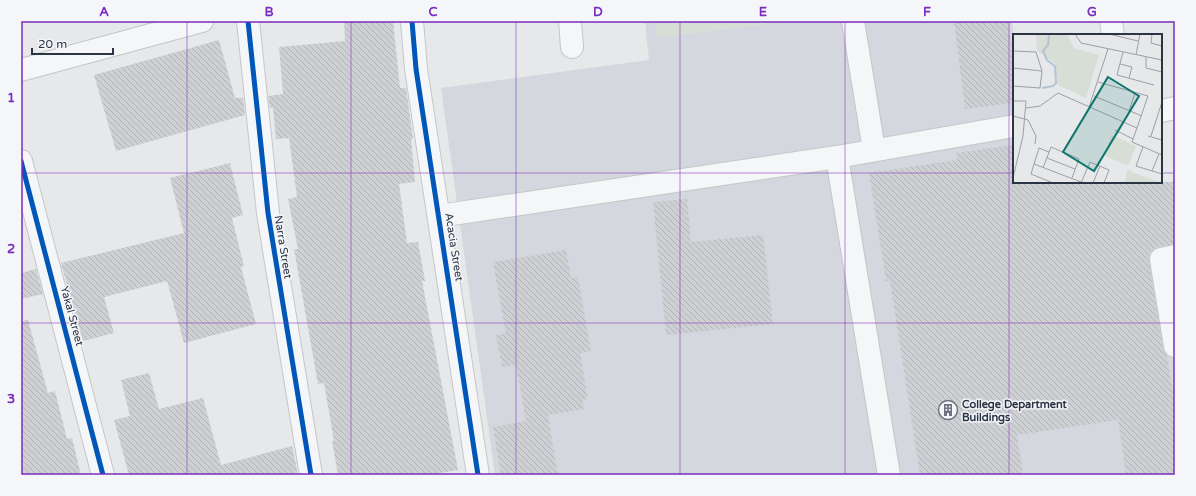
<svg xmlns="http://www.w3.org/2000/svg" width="1196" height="496" font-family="'Varela Round',sans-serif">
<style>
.built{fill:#d4d7dd}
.pitch{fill:#d6ded6}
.building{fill:url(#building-back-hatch)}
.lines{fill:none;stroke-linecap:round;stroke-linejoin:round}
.minor-casing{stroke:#c4c6c8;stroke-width:24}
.minor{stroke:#f5f6f7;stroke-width:22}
.cycleway-casing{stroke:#f4f6f9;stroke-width:8}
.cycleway{stroke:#0057b8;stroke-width:5}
.grid{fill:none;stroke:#7b2cbf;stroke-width:1;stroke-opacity:0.55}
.labels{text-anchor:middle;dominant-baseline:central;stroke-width:3;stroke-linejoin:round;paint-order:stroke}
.street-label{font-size:11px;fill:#2b3445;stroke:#f4f6f9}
.poi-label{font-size:11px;font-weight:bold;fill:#2b3445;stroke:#f4f6f9;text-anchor:start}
.inset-river{fill:none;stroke:#b4c4d5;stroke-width:2}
.inset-road{fill:none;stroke:#9ba0a8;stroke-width:1}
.view{fill:#0f766e;fill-opacity:0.15;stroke:#0f766e;stroke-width:2}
.inset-edge{fill:none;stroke:#2b3445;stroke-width:2}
.neatline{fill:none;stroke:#7b2cbf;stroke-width:1.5}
.grid-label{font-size:13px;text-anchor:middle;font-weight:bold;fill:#7b2cbf}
</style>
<defs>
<pattern id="building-back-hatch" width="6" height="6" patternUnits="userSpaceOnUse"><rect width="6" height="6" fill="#ced0d3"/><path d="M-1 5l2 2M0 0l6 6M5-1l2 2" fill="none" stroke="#b1b3b6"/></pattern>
</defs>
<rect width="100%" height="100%" fill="#e6e8ea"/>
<!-- built -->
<polygon class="built" points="645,21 1012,21 1014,38 1014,182 1145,182 1175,360 1175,475 495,475 441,88 649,60"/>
<!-- pitch -->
<polygon class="pitch" points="655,21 791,21 657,38"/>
<!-- building -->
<g class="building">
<polygon points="344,21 393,21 400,88 406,88 413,139 411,139 415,182 399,184 407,243 418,242 425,281 422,281 458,470 429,475 338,475 332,441 334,441 324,383 318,384 294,249 298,249 288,199 297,197 289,138 276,139 273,108 270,108 268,96 283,94 279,47 345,41"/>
<polygon points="954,21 1008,21 1014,67 1014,103 965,109"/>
<polygon points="219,40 235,98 243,98 245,115 116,151 94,75"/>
<polygon points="1014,145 1014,182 1175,182 1175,244 1158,247 1153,249 1149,254 1149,261 1163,348 1167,356 1175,405 1175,475 1126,475 1118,420 1017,435 1023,475 920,475 890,281 886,281 869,173 957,160 956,153"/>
<polygon points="230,163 243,215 232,218 244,266 241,267 256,324 184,343 167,281 104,297 114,333 83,341 61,263 184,233 170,178"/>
<polygon points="687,199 691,242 763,235 773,324 666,335 653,202"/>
<polygon points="566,250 571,278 578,277 591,351 580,353 588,399 582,400 584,409 548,415 558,475 501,475 493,427 526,421 516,365 502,367 496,335 506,334 493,262"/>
<polygon points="36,269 43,294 21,299 21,273"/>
<polygon points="28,320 48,393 55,391 67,439 72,438 81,475 21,475 21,321"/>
<polygon points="149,373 159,409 203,398 221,465 292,446 298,475 129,475 114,420 130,416 121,380"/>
</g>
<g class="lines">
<defs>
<g id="minor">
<polyline points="248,21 268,213 311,475"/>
<polyline points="412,21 416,69 478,475"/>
<polyline points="570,21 572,47"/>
<polyline points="853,21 874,150"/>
<polyline points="1111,21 1113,35"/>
<polyline points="21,70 202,21"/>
<polyline points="1161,111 1175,108"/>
<polyline points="837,157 889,475"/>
<polyline points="21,161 103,475"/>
<polyline points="439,216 837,157 1014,126"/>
<polyline points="1175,256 1161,259 1175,346"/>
</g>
</defs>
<!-- minor casing -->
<use href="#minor" class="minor-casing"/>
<!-- minor -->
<use href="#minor" class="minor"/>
<defs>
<g id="cycleway">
<polyline points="248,21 268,213 311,475"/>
<polyline points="412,21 416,69 478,475"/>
<polyline points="21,161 103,475"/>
</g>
</defs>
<!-- cycleway casing -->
<use href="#cycleway" class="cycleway-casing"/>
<!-- cycleway -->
<use href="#cycleway" class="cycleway"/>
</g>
<!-- grid -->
<path class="grid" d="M187,21V475M351,21V475M516,21V475M680,21V475M845,21V475M1009,21V475M21,173H1014M1161,173H1175M21,323H1175"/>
<!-- icons -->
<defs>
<symbol id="building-ring" viewBox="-11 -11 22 22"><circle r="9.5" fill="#f4f6f9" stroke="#6c737f" stroke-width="1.5"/><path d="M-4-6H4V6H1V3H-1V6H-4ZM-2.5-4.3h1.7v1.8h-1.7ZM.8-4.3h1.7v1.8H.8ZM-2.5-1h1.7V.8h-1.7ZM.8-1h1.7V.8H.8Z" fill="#6c737f"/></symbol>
</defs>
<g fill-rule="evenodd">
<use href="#building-ring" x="937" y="399" width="22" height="22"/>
</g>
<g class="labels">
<!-- street labels -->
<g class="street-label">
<text transform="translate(283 247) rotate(81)">Narra Street</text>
<text transform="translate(454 247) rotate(81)">Acacia Street</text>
<text transform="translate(72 316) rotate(75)">Yakal Street</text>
</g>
<!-- poi labels -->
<g class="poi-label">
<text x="962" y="404">College Department<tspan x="962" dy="13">Buildings</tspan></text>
</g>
</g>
<!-- overview -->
<g transform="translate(1013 34)">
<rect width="149" height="149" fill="#e6e8ea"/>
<path d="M23,0H54L61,14L86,21L73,64L43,50V30L24,17ZM115,135L119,138L149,149H111Z" fill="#d6ded6"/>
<path d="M99,101L123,112L115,132L91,121Z" fill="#d6ded6"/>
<path class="inset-river" d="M29,54L40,52L43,49L42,32L34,26L30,17L35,11L36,0"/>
<path class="inset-road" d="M62,0L68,9L149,26M96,0L125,7M139,0L138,9L149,12M0,17L23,18L29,37L27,54L0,52M110,18L104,41L141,51M123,21L127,0M133,23V34L149,38M107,30L119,33L116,44M0,34L29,37M85,48L135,62L119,108L149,121M81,62L129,82M0,67H13L10,102L0,144M76,73L95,15M13,74L27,72L45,59L124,94M116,77L122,59M0,82L15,86L23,102L22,110M102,96L120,105M135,102L149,106M138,102L149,68M130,113L123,132L149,140M36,118L26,114L18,140L40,149M34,124L62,135M21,130L68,148M30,134L38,113L66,125L59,144M139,137L146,120M68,149L77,128L96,136L91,149M80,149L87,132"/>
<path class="view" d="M95,43L126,62L81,137L50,118Z"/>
<rect width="149" height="149" class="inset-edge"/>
</g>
<!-- border -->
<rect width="1196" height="496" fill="none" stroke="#f4f6f9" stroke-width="44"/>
<!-- scale -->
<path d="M32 48v6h81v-6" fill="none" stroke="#2b3445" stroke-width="2"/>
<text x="38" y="48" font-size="12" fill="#2b3445" stroke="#f4f6f9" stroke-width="3" paint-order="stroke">20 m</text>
<rect x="22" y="22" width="1152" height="452" class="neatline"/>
<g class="grid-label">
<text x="104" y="16">A</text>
<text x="269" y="16">B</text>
<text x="433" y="16">C</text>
<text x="598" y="16">D</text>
<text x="763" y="16">E</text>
<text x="927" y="16">F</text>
<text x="1092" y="16">G</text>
<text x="11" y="102">1</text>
<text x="11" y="253">2</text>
<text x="11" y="403">3</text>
</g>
</svg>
